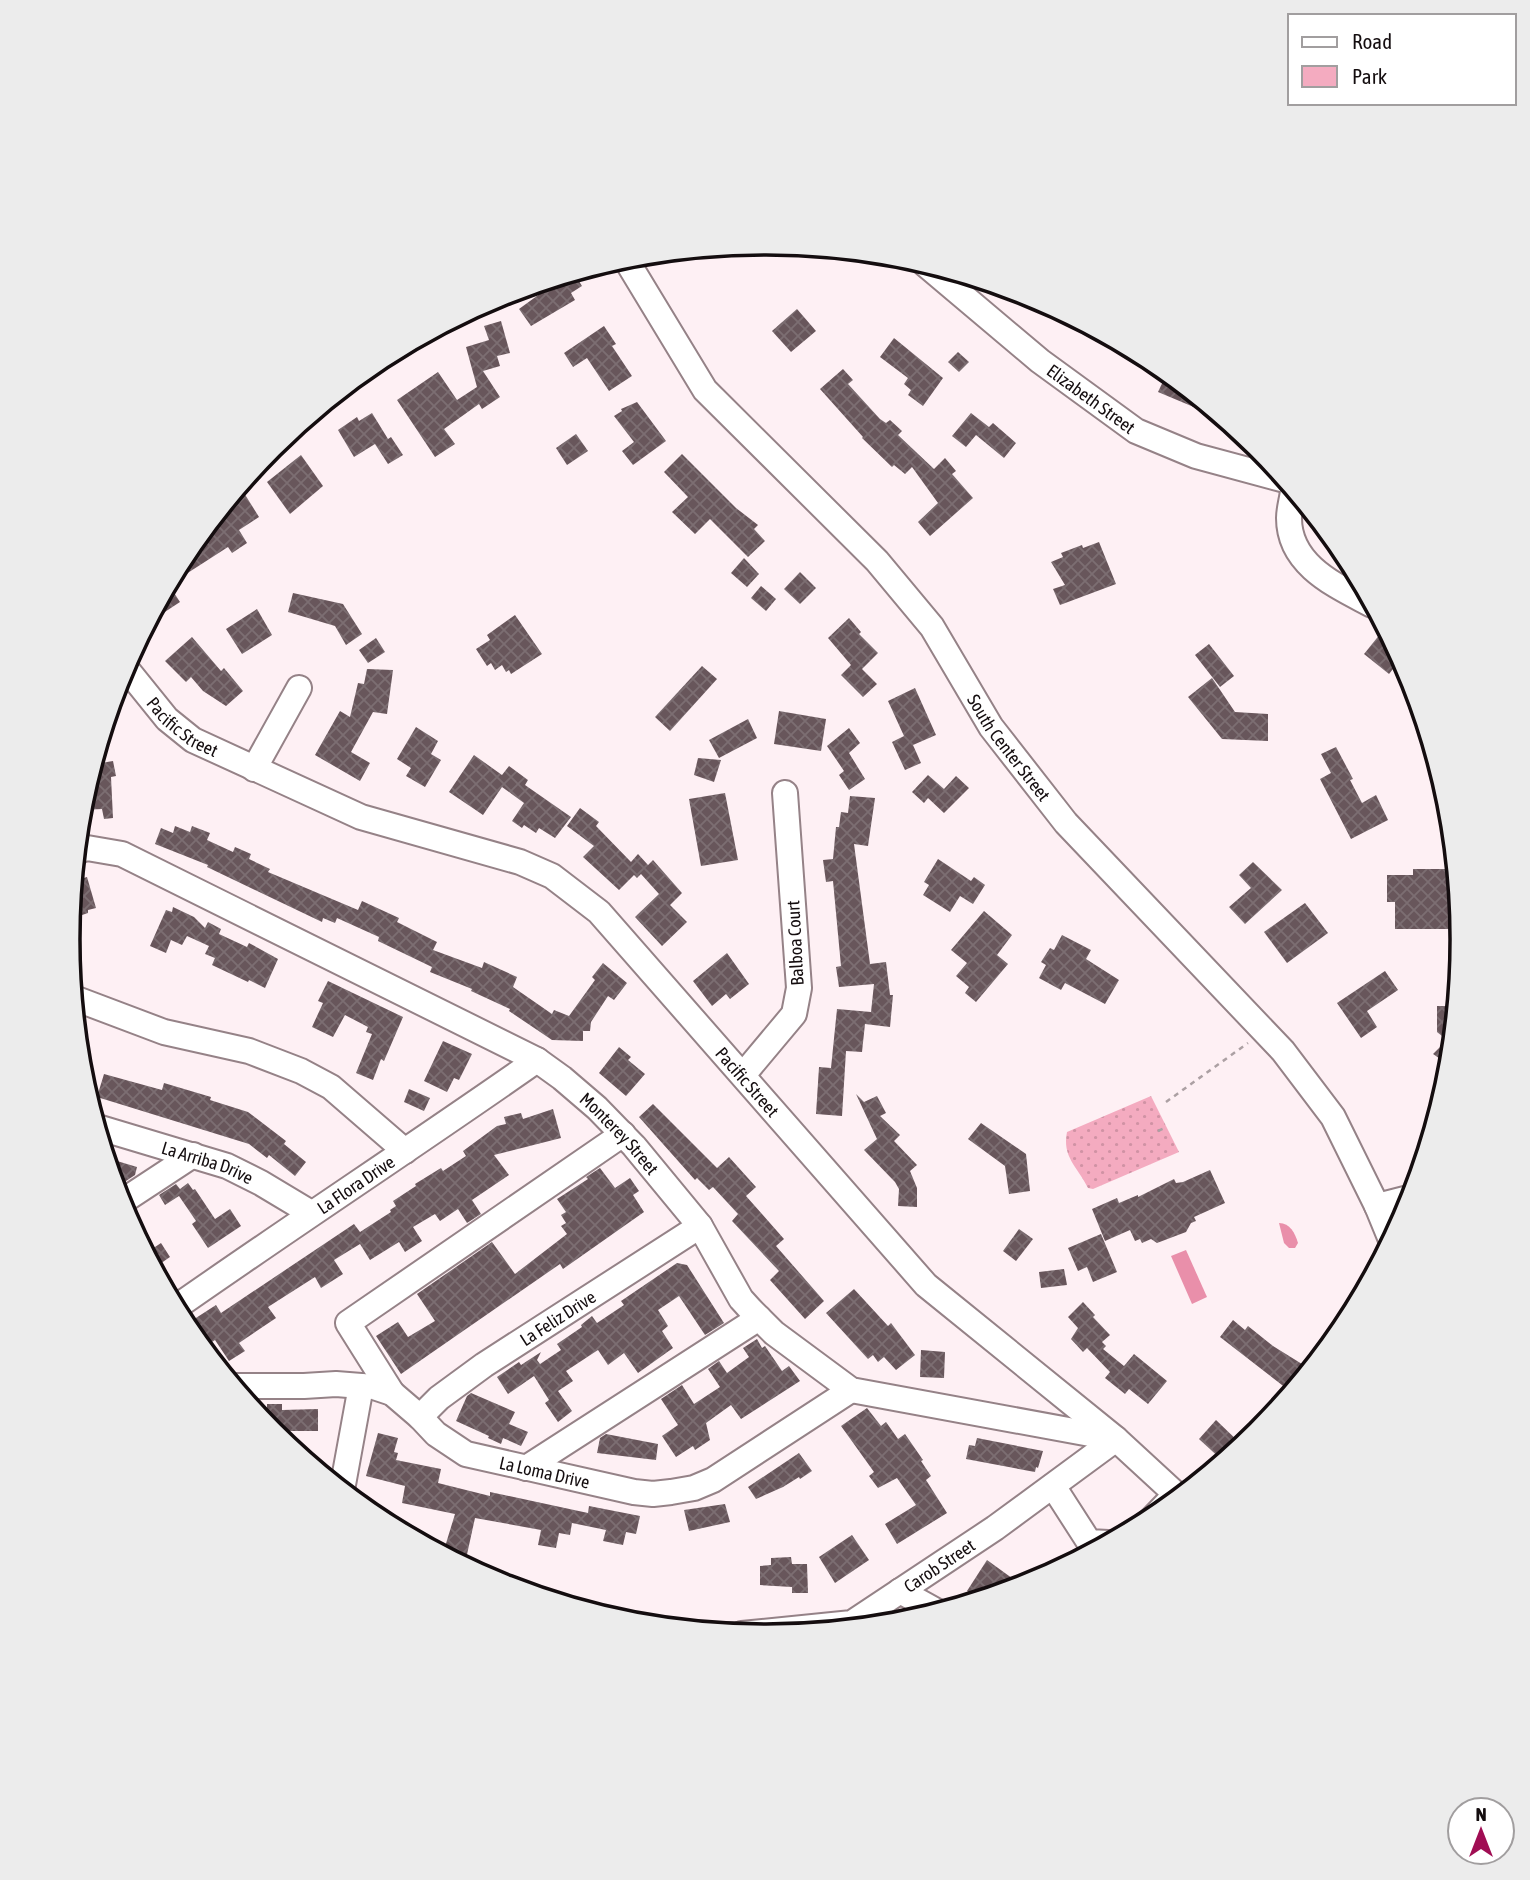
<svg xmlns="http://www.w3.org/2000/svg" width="1530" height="1880" font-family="'Asap Condensed',sans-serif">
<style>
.green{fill:url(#green-dots)}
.water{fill:#e98faa}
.building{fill:url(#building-cross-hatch)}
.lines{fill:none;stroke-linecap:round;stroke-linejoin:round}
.minor-casing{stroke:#958287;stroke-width:28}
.path{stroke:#aca0a3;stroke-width:2.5;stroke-dasharray:5 5;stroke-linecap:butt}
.minor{stroke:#fff;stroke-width:24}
.labels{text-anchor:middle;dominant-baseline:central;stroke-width:7;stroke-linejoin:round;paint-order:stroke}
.street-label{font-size:18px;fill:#140d0f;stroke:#fff}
.rim{fill:none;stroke:#140d0f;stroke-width:3.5}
</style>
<defs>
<pattern id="green-dots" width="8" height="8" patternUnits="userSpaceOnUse" patternTransform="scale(1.75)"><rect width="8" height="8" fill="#f4abc0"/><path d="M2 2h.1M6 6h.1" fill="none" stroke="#d092a4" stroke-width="1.8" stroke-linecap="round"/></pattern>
<pattern id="building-cross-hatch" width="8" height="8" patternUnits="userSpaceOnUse" patternTransform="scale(1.75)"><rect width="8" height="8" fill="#68565b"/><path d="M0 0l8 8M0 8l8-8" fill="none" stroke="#7c6e72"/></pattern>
</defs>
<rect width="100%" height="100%" fill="#fef0f4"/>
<!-- green -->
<path class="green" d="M1151,1096L1179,1152L1093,1189L1088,1188C1077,1166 1062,1157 1067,1132Z"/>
<!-- water -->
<g class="water">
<path d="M1279,1223C1290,1223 1295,1233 1298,1243L1295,1248H1289L1284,1243Z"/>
<polygon points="1186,1250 1207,1297 1192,1304 1171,1256"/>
</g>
<!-- building -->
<g class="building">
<polygon points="574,273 582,286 571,293 575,300 531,326 519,309 563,277"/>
<polygon points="797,309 816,331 791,352 772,331"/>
<polygon points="501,321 510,353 497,356 500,366 483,371 500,397 482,409 479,404 444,429 455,444 435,457 397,400 438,372 457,400 477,387 466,347 489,340 484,326"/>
<polygon points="604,326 616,344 612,346 632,376 609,391 587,358 573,367 564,353"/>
<polygon points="894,338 943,378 923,406 908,395 911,390 904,384 908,378 880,357"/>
<polygon points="958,352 969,362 959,372 948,362"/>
<polygon points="843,369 853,380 848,384 880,419 886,423 890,420 902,431 898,435 934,469 945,458 956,471 952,474 973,498 930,536 918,522 938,503 912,467 905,474 894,465 892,467 862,438 863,437 820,389"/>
<polygon points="1167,373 1211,409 1208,413 1158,392"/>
<polygon points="637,402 666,441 633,465 622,451 634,442 614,416 622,411 621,409"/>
<polygon points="372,413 388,439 391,437 403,455 388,464 375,444 354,457 338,430 357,417 359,421"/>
<polygon points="971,413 989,427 993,423 1016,443 1004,458 976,435 966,447 952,436"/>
<polygon points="576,434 588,451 567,465 556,448"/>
<polygon points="682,454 736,508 758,525 754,529 765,541 748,557 710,519 695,534 672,512 688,497 664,472"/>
<polygon points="301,455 323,486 290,514 267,482"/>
<polygon points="244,493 259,517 239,530 247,543 232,553 228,547 169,585 180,602 148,623 186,553 224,507"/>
<polygon points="1099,542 1116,584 1060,605 1053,589 1065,585 1051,562 1063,557 1061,553 1082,545 1083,548"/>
<polygon points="744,558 759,574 747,587 731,573"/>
<polygon points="800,572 816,588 800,604 784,589"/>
<polygon points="761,586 776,599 766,611 751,598"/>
<polygon points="293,593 343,604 362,634 346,645 335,626 288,612"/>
<polygon points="257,609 272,635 242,654 226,629"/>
<polygon points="515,615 542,654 511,674 509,670 506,672 502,665 495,670 491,663 487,666 476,649 490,640 487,635"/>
<polygon points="849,618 861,632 859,634 878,653 862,669 877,684 863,697 841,675 851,665 828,638"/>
<polygon points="1385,628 1401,659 1389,674 1364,654"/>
<polygon points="192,637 221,671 224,668 243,691 226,706 203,691 191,677 186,682 165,661"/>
<polygon points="376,638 385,652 368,663 359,650"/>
<polygon points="1209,644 1234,676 1220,687 1195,655"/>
<polygon points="702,666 717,679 670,731 655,717"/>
<polygon points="367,669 393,670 387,714 373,712 351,752 370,763 360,781 315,755 340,711 350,717 358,683 364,684"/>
<polygon points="1212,678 1235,712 1268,714 1268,741 1222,739 1188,697"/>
<polygon points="915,688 936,735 913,745 921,763 905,770 892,742 904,736 888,701"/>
<polygon points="779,711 826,719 821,751 774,744"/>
<polygon points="748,719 757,738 719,758 709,740"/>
<polygon points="416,727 438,741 431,754 441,760 425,787 406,776 411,768 397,759"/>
<polygon points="849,728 860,743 849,753 865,779 849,790 839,775 844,771 827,746"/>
<polygon points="1336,747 1353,779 1350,780 1362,803 1376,795 1388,820 1351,839 1320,779 1331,773 1321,754"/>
<polygon points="474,755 502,775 509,766 528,780 525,785 571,817 555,838 539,828 536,833 524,825 522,828 512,821 524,803 502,787 483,815 449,792"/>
<polygon points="698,758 721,760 714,782 694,775"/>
<polygon points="113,761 116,776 111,777 113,818 104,819 102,809 81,810 85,793 89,793 89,786 99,785 95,764"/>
<polygon points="928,775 944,789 956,776 969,788 944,813 928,798 924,803 912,792"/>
<polygon points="725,793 738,860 701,866 689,799"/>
<polygon points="850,796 875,798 868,846 854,844 870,964 886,962 890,995 893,995 890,1027 865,1024 862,1052 846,1051 842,1116 816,1114 819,1067 831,1068 837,1009 871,1012 874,984 839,987 836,967 841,966 833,881 826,882 823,860 833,859 836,827 839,827 841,812 848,813"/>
<polygon points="580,808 599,822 596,826 631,862 638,854 648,865 653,860 682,893 670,905 687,922 662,946 635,917 659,894 641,874 637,878 634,875 619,890 583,857 594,846 567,826"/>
<polygon points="175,826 190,832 192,826 210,833 207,840 233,852 235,847 251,854 249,859 270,869 268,872 358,910 362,901 399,918 397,922 437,942 433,950 482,968 484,962 517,977 513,987 552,1014 554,1010 569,1016 595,980 592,977 603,963 627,983 614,1000 608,996 591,1022 590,1031 583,1031 583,1041 552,1040 509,1011 510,1009 471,991 472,989 430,972 432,967 378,941 379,937 337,918 335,923 323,918 322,922 207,867 208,865 155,844 161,828 173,833"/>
<polygon points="938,859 971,881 974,877 985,885 973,904 960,896 950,912 923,895 929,885 924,882"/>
<polygon points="1253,862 1282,890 1245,924 1229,907 1251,888 1239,875"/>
<polygon points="1413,869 1455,869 1455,929 1395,929 1395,902 1387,902 1387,875 1413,875"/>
<polygon points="87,877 96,908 88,910 88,913 70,919 74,881"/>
<polygon points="1305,903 1328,933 1287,963 1264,932"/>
<polygon points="173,907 194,917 205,928 208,922 221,929 219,934 247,947 249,943 278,959 265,988 249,980 248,982 212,965 215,958 205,954 209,946 187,936 182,945 171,940 166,953 150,946 166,910 172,912"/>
<polygon points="984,911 1012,935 997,955 1008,964 976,1002 965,993 969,987 956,976 967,963 951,950"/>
<polygon points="1062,935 1091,950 1086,959 1119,980 1105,1004 1065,983 1061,990 1039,978 1046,965 1041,962 1050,948 1054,950"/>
<polygon points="727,953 749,984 730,999 726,994 712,1006 693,981"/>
<polygon points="1385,971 1398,990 1367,1011 1377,1027 1361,1038 1337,1003"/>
<polygon points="328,981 403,1017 384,1061 381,1059 373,1080 356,1073 372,1034 366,1032 368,1027 345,1015 333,1037 312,1027 323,1003 318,1001"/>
<polygon points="1437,1006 1455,1006 1449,1065 1433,1054 1447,1040 1437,1032"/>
<polygon points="443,1041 472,1054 459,1080 454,1078 447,1092 424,1081"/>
<polygon points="619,1047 631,1057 628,1060 645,1074 626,1096 599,1073"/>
<polygon points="104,1074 162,1090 164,1083 211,1097 210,1100 248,1112 286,1141 284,1144 306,1162 295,1176 269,1155 267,1158 249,1144 97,1097"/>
<polygon points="409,1089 430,1098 424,1111 404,1102"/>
<polygon points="856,1094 864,1102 877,1096 886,1113 880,1116 900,1135 894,1141 917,1165 910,1171 917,1188 917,1207 898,1206 899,1189 895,1182 864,1150 877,1139"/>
<polygon points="653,1104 717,1168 729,1157 756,1187 746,1196 784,1239 776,1246 824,1301 805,1319 770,1280 779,1271 732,1221 738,1214 713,1187 709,1190 697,1178 695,1180 639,1117"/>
<polygon points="553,1109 561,1138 494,1155 509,1175 472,1200 481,1214 467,1223 458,1209 440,1221 435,1214 413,1227 422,1241 405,1252 399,1242 370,1260 360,1244 334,1260 343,1274 321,1288 315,1277 268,1307 276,1318 239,1343 245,1351 229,1361 215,1340 203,1348 185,1325 216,1305 221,1313 354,1224 360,1232 391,1212 390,1210 396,1206 393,1201 416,1186 415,1184 441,1168 443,1171 466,1156 463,1151 497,1126 506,1124 504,1117 521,1113 523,1119"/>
<polygon points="981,1123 1026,1154 1030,1191 1009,1194 1005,1166 968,1139"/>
<polygon points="107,1158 137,1167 135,1175 126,1181 112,1177"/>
<polygon points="600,1168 615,1188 630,1178 639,1191 633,1195 644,1212 563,1269 560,1264 401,1374 376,1336 398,1322 408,1337 435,1321 417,1294 492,1242 515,1274 567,1234 561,1226 566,1223 561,1215 566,1212 557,1199 588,1179 586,1177"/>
<polygon points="1210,1170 1225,1203 1194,1217 1196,1221 1191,1223 1186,1232 1157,1243 1151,1239 1142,1243 1140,1239 1135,1241 1130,1230 1105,1241 1092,1209 1117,1198 1119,1203 1138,1195 1138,1197 1174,1179 1176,1183 1183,1182"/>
<polygon points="188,1183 193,1190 195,1189 215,1219 230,1209 241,1226 208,1248 192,1224 196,1221 179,1196 165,1205 159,1195 176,1184 180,1189"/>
<polygon points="1019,1229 1033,1239 1016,1261 1003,1251"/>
<polygon points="1101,1234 1117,1272 1093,1282 1087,1267 1078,1271 1068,1248"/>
<polygon points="161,1243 170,1257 154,1268 146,1253"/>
<polygon points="677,1263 687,1265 724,1323 705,1335 679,1296 658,1310 668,1326 662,1331 673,1348 638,1373 624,1353 608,1365 598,1350 566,1371 573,1381 558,1391 572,1411 558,1422 545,1403 549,1400 534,1376 508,1394 497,1377 519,1362 521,1365 541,1352 537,1360 540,1364 561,1350 557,1344 582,1327 581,1325 592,1316 597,1323 624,1305 621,1301"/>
<polygon points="1064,1269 1067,1285 1041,1288 1039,1272"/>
<polygon points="854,1289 888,1326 891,1323 915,1355 896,1370 884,1357 878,1362 873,1355 868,1359 826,1313"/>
<polygon points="1083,1302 1095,1315 1093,1317 1110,1335 1102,1342 1106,1346 1103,1349 1124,1366 1134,1354 1167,1381 1148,1404 1129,1389 1125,1394 1105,1378 1110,1372 1087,1348 1083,1352 1071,1339 1078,1328 1068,1317"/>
<polygon points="1233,1320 1245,1330 1248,1326 1273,1346 1310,1369 1291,1392 1220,1337"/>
<polygon points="757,1339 762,1348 765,1346 782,1371 789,1366 800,1381 741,1419 731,1405 706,1423 710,1440 695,1450 693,1446 676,1457 662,1436 678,1425 661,1399 682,1385 694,1404 720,1387 708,1369 719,1361 727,1373 749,1357 743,1348"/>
<polygon points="921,1350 945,1352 944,1378 920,1377"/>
<polygon points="471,1393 515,1412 509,1424 528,1432 521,1446 503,1438 501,1444 488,1438 489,1436 456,1421 467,1396"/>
<polygon points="267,1404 282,1404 282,1410 318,1409 318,1431 271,1431 267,1426"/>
<polygon points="867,1408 881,1426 886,1422 898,1439 905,1434 923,1460 921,1461 931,1476 926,1480 947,1513 897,1544 885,1524 916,1505 897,1478 878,1488 869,1476 874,1472 841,1426"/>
<polygon points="1216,1420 1242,1445 1223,1461 1199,1439"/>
<polygon points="378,1433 398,1438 394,1452 398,1453 396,1460 441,1469 438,1483 490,1496 490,1492 588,1513 589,1506 640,1516 636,1534 626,1532 623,1545 603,1541 606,1530 572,1523 570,1535 559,1533 556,1548 538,1545 541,1530 475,1518 466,1559 446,1554 447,1551 444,1550 455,1514 402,1503 405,1486 366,1476"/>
<polygon points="606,1434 658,1444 656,1460 597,1453 600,1438"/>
<polygon points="977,1438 1043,1451 1038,1468 1036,1467 1035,1472 966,1459 969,1445 975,1446"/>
<polygon points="799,1453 812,1471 800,1479 799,1477 783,1487 756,1499 748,1487"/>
<polygon points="725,1504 730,1522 689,1531 684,1510"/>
<polygon points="852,1535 869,1560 835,1583 819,1557"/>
<polygon points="791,1557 792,1564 807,1564 808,1593 792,1593 792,1587 760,1585 760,1566 771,1565 771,1558"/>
<polygon points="987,1560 1016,1581 1010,1590 979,1600 967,1591"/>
</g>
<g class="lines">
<defs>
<g id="minor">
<path id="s1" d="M625,258L705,390L877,561L932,627L991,727L1066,823L1283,1051L1333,1117L1377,1206L1391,1240"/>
<path id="s2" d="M925,264L1040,361L1136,431L1196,456L1285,480"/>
<path d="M1293,491C1292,500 1289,509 1289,518C1289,566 1337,586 1372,605"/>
<path id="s3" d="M125,667L167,719L193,740L361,817L520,862L552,876L599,912L926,1285L1116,1439L1179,1497"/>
<polyline points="254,769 299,688"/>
<path id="s4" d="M77,851L87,848L122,854L537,1060L562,1078L597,1108L634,1146L700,1226L741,1299L751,1310L774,1333L851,1390L1112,1438"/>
<polyline points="74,998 164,1032 249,1051 301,1071 331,1087 405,1151"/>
<polyline points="743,1075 794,1014 799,988 785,793"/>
<path id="s5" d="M97,1127L227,1166L261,1183L311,1213"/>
<polyline points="120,1203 193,1155"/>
<polyline points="1377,1206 1412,1197"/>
<path id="s6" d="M175,1308C295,1224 417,1144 537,1060"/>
<path id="s7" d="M234,1386H304L336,1384L374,1387L392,1393L420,1417L436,1434L466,1454L634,1492L653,1494L671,1492L694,1488L713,1480L851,1390"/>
<polyline points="392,1393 348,1323 623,1134"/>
<path id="s8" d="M420,1417L439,1398L484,1365L700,1226"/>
<polyline points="526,1468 759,1318"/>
<polyline points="1053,1486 1089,1542 1108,1543"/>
<polyline points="342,1490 361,1386"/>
<polyline points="1150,1521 1176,1494"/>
<polyline points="900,1591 938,1612"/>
<path id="s9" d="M742,1634L852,1623L995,1528L1116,1439"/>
</g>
</defs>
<!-- minor casing -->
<use href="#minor" class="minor-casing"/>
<!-- path -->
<g class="path">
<polyline points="1166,1102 1248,1043"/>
<polyline points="1158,1131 1167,1127"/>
</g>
<!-- minor -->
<use href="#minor" class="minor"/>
</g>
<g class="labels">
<!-- street labels -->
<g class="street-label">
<text stroke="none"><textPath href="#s2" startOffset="214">Elizabeth Street</textPath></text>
<text stroke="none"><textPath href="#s3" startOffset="84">Pacific Street</textPath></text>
<text stroke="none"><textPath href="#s1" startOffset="626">South Center Street</textPath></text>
<text transform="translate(795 943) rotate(-93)">Balboa Court</text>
<text stroke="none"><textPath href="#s3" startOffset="770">Pacific Street</textPath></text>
<text stroke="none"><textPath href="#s4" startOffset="620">Monterey Street</textPath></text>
<text stroke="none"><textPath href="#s5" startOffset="116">La Arriba Drive</textPath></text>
<text stroke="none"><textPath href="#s6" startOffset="219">La Flora Drive</textPath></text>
<text stroke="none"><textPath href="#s8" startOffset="170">La Feliz Drive</textPath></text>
<text stroke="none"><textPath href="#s7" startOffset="336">La Loma Drive</textPath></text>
<text stroke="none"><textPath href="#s9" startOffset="215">Carob Street</textPath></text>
</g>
</g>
<!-- crop -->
<path d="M0 0H1530V1880H0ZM764 255H766A684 684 0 0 1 1450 939V940A684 684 0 0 1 766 1624H764A684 684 0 0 1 80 940V939A684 684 0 0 1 764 255Z" fill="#ececec" fill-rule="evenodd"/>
<path class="rim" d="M764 255H766A684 684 0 0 1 1450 939V940A684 684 0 0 1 766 1624H764A684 684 0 0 1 80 940V939A684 684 0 0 1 764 255Z"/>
<!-- legend -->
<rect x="1288" y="14" width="228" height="91" fill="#ffffff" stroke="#a19e9f" stroke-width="2"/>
<rect x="1302" y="37" width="35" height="10" fill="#ffffff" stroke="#a19e9f" stroke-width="2"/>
<text x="1352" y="49" font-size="21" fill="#140d0f">Road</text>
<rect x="1302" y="66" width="35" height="21" fill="#f4abc0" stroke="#a19e9f" stroke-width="2"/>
<text x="1352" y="84" font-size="21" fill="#140d0f">Park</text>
<!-- north arrow -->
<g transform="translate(1481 1831)"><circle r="33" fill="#ffffff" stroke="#a19e9f" stroke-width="2"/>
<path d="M0-5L12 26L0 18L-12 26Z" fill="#a00d53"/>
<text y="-10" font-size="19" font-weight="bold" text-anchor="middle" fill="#140d0f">N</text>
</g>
</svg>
